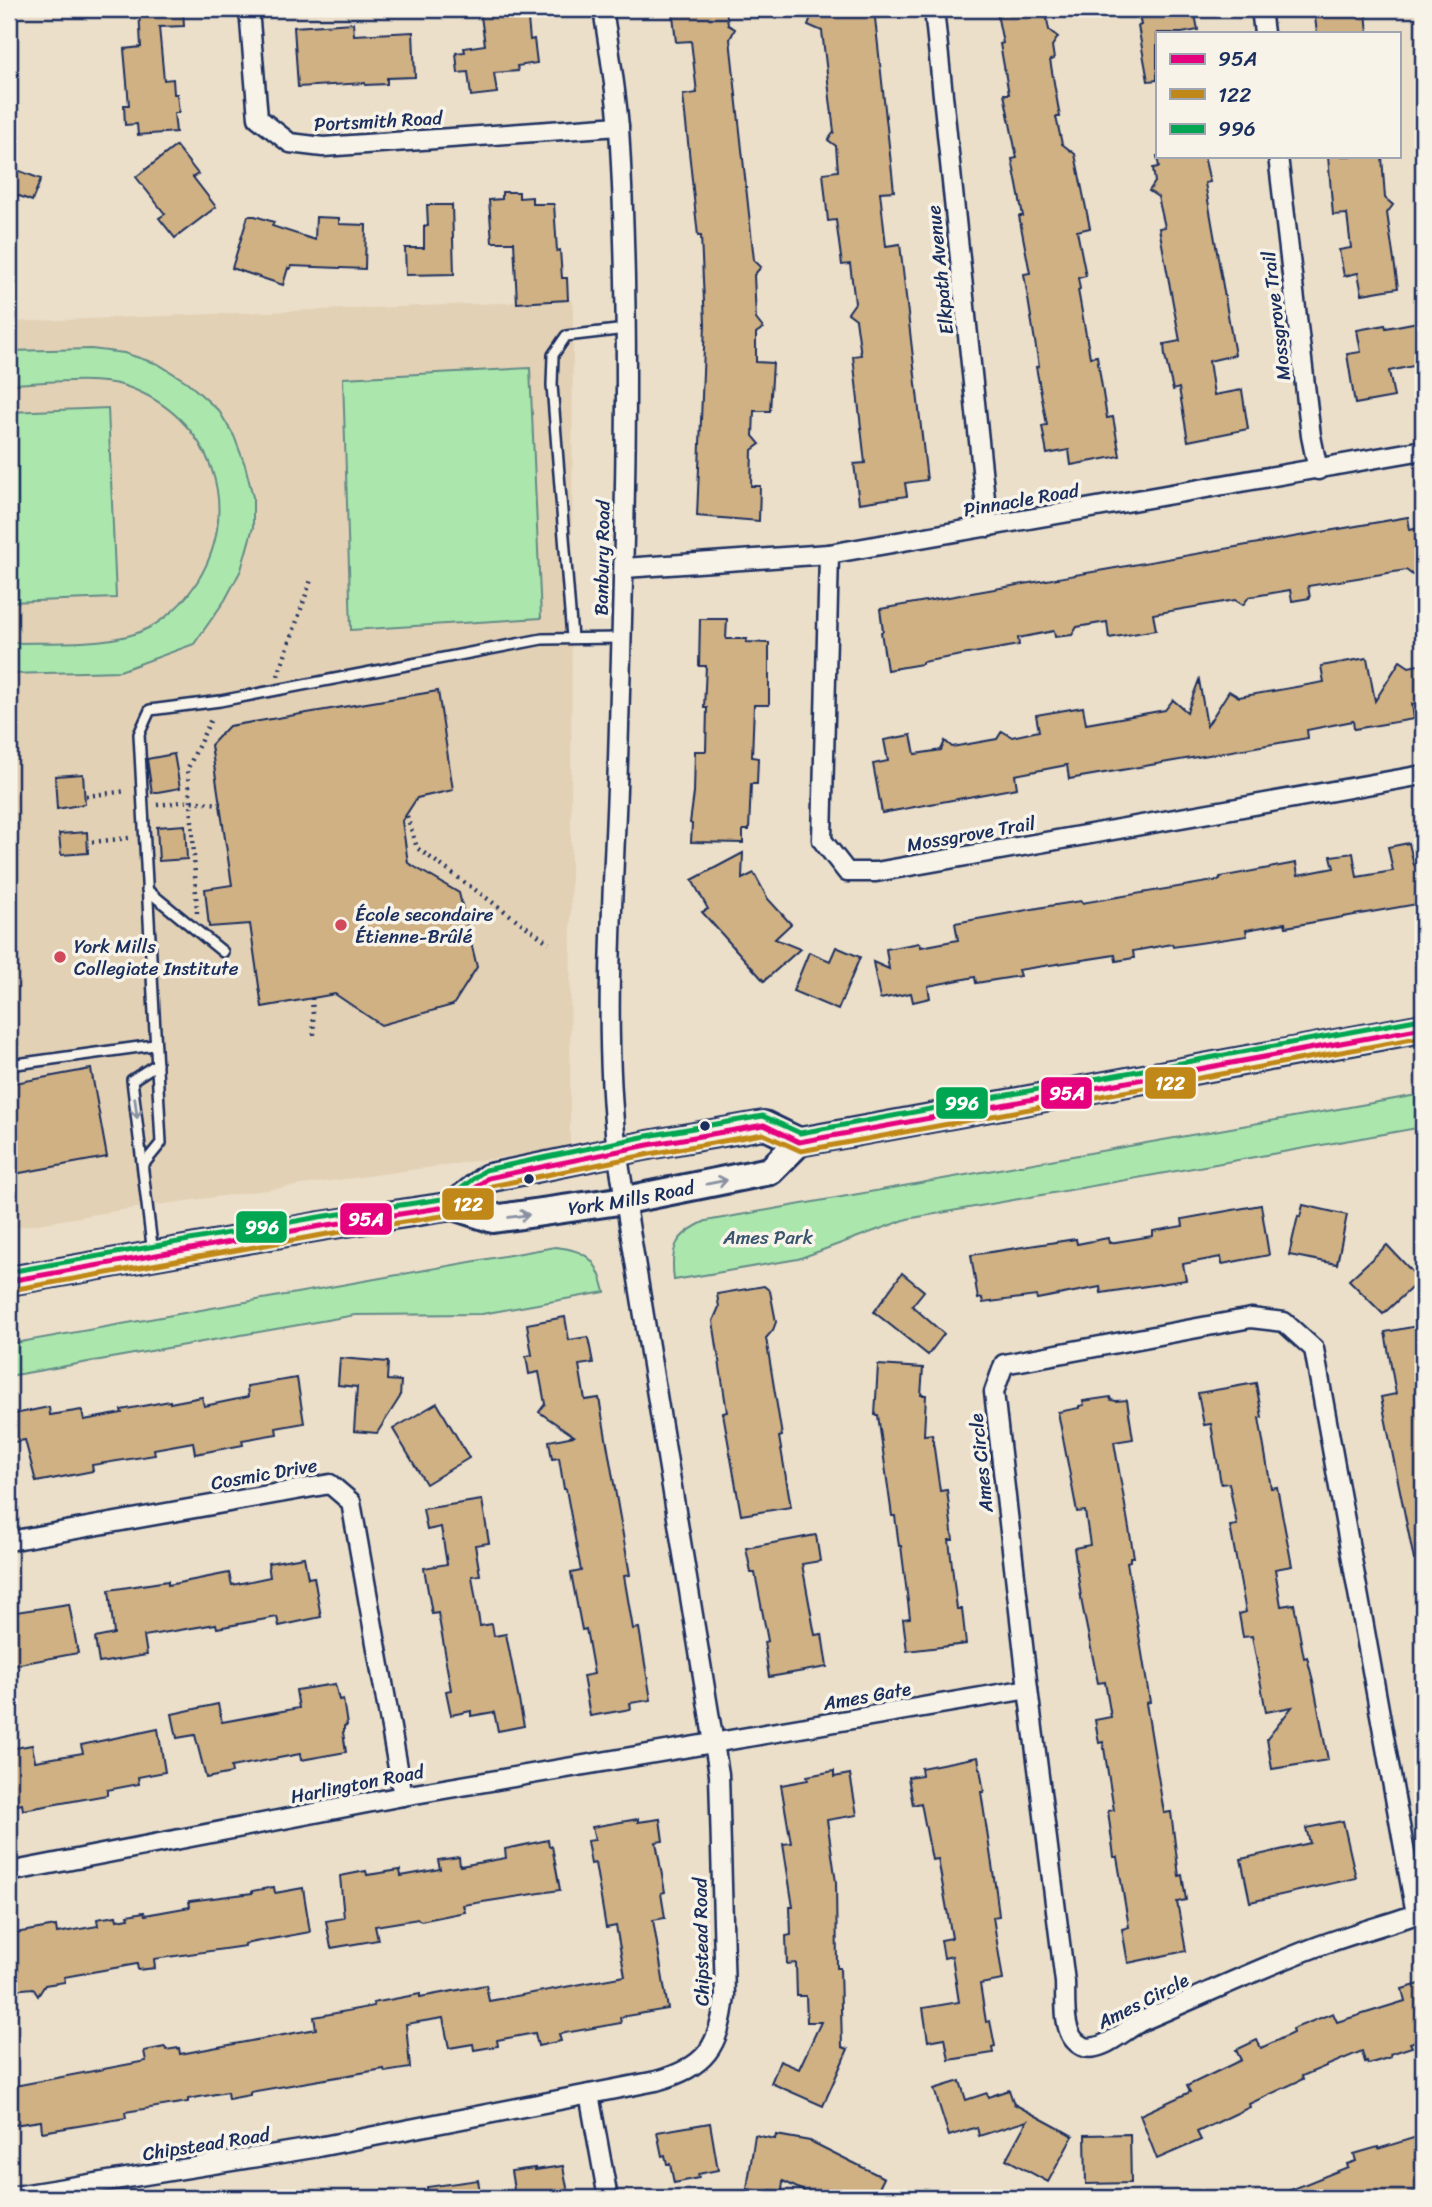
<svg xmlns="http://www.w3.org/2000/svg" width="1432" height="2207" font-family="Sriracha,sans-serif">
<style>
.built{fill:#e3d1b5}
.green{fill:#abe7ad;stroke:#638b86;stroke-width:2}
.building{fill:#d0b184;stroke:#1b2f5e;stroke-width:2}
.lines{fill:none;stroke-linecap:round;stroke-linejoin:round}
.lane-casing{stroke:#1b2f5e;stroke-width:14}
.street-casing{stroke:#1b2f5e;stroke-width:23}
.secondary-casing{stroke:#1b2f5e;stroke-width:32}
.path{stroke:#1b2f5e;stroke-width:4.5;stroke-dasharray:2 5;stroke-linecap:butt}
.lane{stroke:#f7f3e8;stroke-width:9}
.street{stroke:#f7f3e8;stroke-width:18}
.secondary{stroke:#f7f3e8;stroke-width:26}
.bus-1-casing{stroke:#f7f3e8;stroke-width:10}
.bus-2-casing{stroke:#f7f3e8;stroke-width:10}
.bus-3-casing{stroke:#f7f3e8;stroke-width:10}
.bus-1{stroke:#e5007d;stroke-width:5}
.bus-2{stroke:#c08818;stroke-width:5}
.bus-3{stroke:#00a651;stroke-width:5}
.oneway{stroke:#8991a3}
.poi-dot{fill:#d1495b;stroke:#f7f3e8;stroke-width:2.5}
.bus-dot{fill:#1b2f5e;stroke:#f7f3e8;stroke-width:2.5}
.labels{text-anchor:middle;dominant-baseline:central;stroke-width:7;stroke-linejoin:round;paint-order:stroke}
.street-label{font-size:19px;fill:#1b2f5e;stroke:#f7f3e8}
.poi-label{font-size:19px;fill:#1b2f5e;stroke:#f7f3e8;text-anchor:start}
.park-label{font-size:19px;fill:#38546e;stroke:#f7f3e8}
.line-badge{stroke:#f7f3e8;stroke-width:2.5}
.badge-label{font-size:19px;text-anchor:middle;font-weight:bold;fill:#fff}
</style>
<rect width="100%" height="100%" fill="#ebdfca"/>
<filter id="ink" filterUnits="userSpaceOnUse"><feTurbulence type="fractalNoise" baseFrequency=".0143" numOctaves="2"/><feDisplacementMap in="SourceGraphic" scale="14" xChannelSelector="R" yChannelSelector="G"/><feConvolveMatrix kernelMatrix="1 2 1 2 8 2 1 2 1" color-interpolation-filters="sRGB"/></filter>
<g filter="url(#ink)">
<!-- built -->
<polygon class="built" points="573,300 570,1148 115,1211 9,1229 9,322"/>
<!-- green -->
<g class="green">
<path d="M91,349L124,353L158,364L187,382L219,411L234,436L245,465L253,497V527L241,570L225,600L194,644L120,671L9,674V643C45,642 96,645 131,635C156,628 178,609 193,588C246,512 213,416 125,386C96,376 41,383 9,384V351Z"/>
<polygon points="530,368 541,618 351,630 343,378"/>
<polygon points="108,408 116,598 9,602 9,412"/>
<path d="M1423,1094V1127L907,1219L798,1259L674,1280C670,1247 675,1235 706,1221Z"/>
<path d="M555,1247C588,1250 598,1261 605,1292L482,1314L355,1315L9,1376V1344Z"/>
</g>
<!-- building -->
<g class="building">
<polygon points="139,9 183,9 184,26 159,27 164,80 173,79 174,94 177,94 179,113 174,113 176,132 138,135 137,124 125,125 124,105 129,105 124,49 141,47"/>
<polygon points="480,9 527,9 530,40 534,39 537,63 517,66 518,71 494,73 497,93 471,96 468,72 458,73 456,53 465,52 464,48 485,45"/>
<polygon points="726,9 728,25 735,29 730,39 754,260 761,267 754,275 756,319 763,328 756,333 756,362 773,363 770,411 754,411 753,436 760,444 752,450 751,486 760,486 759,521 697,516 705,324 701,236 698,236 683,95 697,93 691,41 676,42 673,15"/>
<polygon points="814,9 874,9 894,191 880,192 886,246 900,244 927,480 905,483 907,496 859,503 854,464 865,463 853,356 861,355 856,319 848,313 855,303 850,264 842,265 836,220 828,221 823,173 838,171 836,146 828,140 834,132 822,31 808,25"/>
<polygon points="996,9 1045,9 1049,30 1058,37 1052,46 1054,59 1050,60 1060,117 1056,117 1062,144 1075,154 1090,228 1077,231 1086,276 1078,278 1080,289 1078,290 1090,357 1097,356 1107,418 1113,417 1120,456 1071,465 1069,450 1047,454 1042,426 1047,425 1036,367 1039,366 1024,274 1030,273 1019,216 1023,216 1012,159 1017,158 1004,94 1009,94 1000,44 1003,43"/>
<polygon points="1138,9 1194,9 1198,30 1182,33 1157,33 1157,80 1148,81 1138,26 1141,25"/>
<polygon points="1366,12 1368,33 1317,33 1315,17"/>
<polygon points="353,23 354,35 413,32 415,77 387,78 387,84 365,85 365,83 298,87 294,27"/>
<polygon points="176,146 198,174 193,177 216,207 175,238 159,218 165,214 136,177"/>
<polygon points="1157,156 1204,156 1210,182 1205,183 1235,355 1209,361 1214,395 1242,390 1248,429 1188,441 1179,388 1173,390 1165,356 1164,344 1180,341 1159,228 1165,227 1158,197 1149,191 1155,182 1153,168 1159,167"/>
<polygon points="1328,156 1382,156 1385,198 1393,205 1387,213 1398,288 1362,294 1358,273 1344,276 1339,250 1351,248 1347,214 1333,215"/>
<polygon points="9,167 41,179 32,201 9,192"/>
<polygon points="502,192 519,192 519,198 532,197 532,204 554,204 557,251 560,250 562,278 567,278 568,300 517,303 514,242 492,242 489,200 502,199"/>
<polygon points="427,205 452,205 454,274 406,275 405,248 424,248 424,226 428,226"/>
<polygon points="248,216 255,216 274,222 272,226 315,240 316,217 339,218 339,224 366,225 365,269 291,266 290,269 288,268 283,285 232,268"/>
<polygon points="1423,321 1423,364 1389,371 1394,397 1355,404 1347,354 1361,352 1357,330 1385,325 1386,328"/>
<polygon points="1408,517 1410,530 1423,527 1423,567 1419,568 1414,576 1406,570 1308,586 1310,598 1292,601 1290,590 1249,597 1243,605 1235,600 1153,614 1156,630 1109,638 1107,622 1077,627 1072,635 1055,637 1054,631 1018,638 1019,645 922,662 922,664 887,670 881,632 883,631 880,609"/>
<polygon points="700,619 727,619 726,639 747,639 746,642 769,643 769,705 754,705 752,757 758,758 757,784 751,784 749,830 743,830 743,843 691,842 692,824 690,823 694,793 695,751 706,751 707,708 704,708 706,666 699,666"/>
<polygon points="1367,658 1375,701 1400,661 1409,667 1423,664 1423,702 1412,704 1414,719 1354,729 1353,721 1307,730 1308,738 1069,779 1067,765 1015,775 1017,788 882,813 873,764 888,761 884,740 911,735 915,754 941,750 945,741 952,747 997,739 1002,731 1012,737 1039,731 1036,715 1083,707 1086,724 1165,710 1173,700 1187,712 1199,680 1207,726 1229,691 1239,697 1324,682 1321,666"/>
<polygon points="438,691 453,790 417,798 402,821 408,863 459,893 477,967 453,1005 381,1025 335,994 262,1007 250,924 209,927 205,889 232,885 211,745 229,726"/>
<polygon points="174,754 180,788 152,793 147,759"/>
<polygon points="83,774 85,804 57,809 55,776"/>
<polygon points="185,825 187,859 159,861 157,827"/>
<polygon points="87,832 88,853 61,855 59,834"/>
<polygon points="1409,843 1414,865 1423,864 1423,903 1286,927 1285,923 1246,930 1247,936 1173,947 1172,944 1133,951 1134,958 1116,961 1115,955 1018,970 1020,976 976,983 975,977 928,986 930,998 913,1002 911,993 880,999 873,962 889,969 886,949 920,943 921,947 958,940 955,923 1049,906 1081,901 1082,903 1220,880 1220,877 1296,863 1298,875 1334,868 1331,856 1353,853 1357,877 1393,871 1388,847"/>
<polygon points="743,853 742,879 754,873 768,899 791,924 775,939 800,949 764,981 702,912 708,909 692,880"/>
<polygon points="836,947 860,957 838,1010 793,991 809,952 830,961"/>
<polygon points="91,1069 107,1157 9,1175 9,1084"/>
<polygon points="1261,1205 1269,1255 1222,1264 1221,1257 1183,1264 1186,1280 1101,1293 1100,1287 1037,1299 1036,1296 983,1303 982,1298 978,1299 971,1255 1076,1239 1077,1244 1108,1238 1109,1243 1153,1236 1153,1231 1183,1226 1182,1219"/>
<polygon points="1303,1205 1347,1215 1337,1264 1289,1255 1298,1216 1300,1217"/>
<polygon points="1387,1245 1420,1280 1383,1314 1349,1280"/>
<polygon points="902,1273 924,1291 912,1306 944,1334 928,1355 874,1312"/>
<polygon points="764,1286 770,1291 776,1322 773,1330 766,1338 782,1436 779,1437 791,1507 741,1515 723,1413 727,1412 713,1321 719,1307 717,1294"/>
<polygon points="565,1317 569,1340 588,1337 593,1363 579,1365 585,1400 599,1398 630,1575 624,1576 633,1629 639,1628 651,1700 630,1703 631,1709 590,1716 583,1676 594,1674 586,1629 582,1630 571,1573 581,1571 566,1489 564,1489 559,1458 552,1459 549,1441 574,1436 539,1412 545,1404 539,1372 529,1374 526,1356 532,1355 527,1324"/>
<polygon points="1423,1325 1423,1559 1414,1560 1381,1397 1396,1394 1385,1332"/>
<polygon points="340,1358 388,1362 387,1380 401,1381 400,1397 377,1433 354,1431 357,1387 338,1385"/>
<polygon points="878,1365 923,1368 921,1395 926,1395 924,1435 932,1434 940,1491 947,1490 953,1540 949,1540 957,1609 962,1609 966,1644 907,1651 903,1619 910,1618 901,1546 899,1546 895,1516 892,1516 878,1415 875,1415"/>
<polygon points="297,1378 304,1423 276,1428 277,1434 242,1440 243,1445 195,1454 193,1442 154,1449 155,1455 92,1465 93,1471 36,1482 25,1440 9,1443 9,1415 49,1407 50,1415 82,1410 84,1420 122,1413 121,1410 170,1401 170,1403 202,1397 204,1406 248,1397 247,1386"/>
<polygon points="1256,1383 1262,1417 1259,1418 1271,1488 1277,1487 1292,1566 1275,1569 1281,1606 1294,1604 1304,1658 1307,1657 1313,1681 1328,1760 1272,1769 1267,1739 1292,1707 1266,1712 1252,1636 1243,1637 1239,1614 1246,1612 1230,1526 1237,1525 1229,1483 1221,1484 1211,1424 1204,1425 1198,1393"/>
<polygon points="1110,1397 1111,1400 1116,1401 1127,1400 1133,1439 1114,1442 1134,1557 1130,1557 1130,1561 1127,1562 1150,1702 1146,1703 1164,1813 1171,1812 1179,1876 1182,1875 1186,1900 1177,1902 1186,1951 1128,1963 1122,1929 1129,1927 1117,1857 1114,1857 1108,1811 1114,1810 1103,1742 1099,1743 1095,1720 1111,1717 1105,1682 1098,1683 1082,1604 1074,1548 1090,1545 1085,1511 1077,1512 1058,1412 1079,1408 1079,1406 1084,1405 1083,1401"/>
<polygon points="437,1403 469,1458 426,1484 393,1429"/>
<polygon points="482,1500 489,1543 475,1545 480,1575 472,1576 480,1626 492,1624 494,1636 506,1634 524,1726 498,1731 494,1712 471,1716 471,1711 451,1715 446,1691 451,1690 445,1657 446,1657 438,1613 432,1614 424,1568 447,1564 441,1527 427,1530 423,1509"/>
<polygon points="816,1535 820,1561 802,1564 815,1635 822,1634 827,1667 769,1677 764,1642 768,1641 755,1573 751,1573 746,1548"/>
<polygon points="304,1557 308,1578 314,1577 321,1617 279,1626 277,1617 217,1628 216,1624 144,1636 147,1655 99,1663 95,1638 114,1634 109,1590 168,1581 168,1585 229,1573 232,1585 270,1577 268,1563"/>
<polygon points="69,1604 78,1653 9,1666 9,1613"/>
<polygon points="335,1684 339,1700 343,1699 347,1725 344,1726 344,1731 343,1732 346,1752 301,1760 300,1754 231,1767 232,1773 206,1778 195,1735 177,1738 172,1714 218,1704 222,1722 299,1708 296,1690"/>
<polygon points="158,1729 165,1772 138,1777 139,1784 107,1790 107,1795 23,1810 22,1804 9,1807 9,1749 32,1745 35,1761 83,1753 81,1745"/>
<polygon points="978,1757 984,1792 981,1792 996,1891 999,1916 993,1917 1003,1980 980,1984 986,2022 990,2021 995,2046 992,2047 993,2053 949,2060 945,2038 928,2041 923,2008 959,2002 952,1956 944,1958 941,1940 952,1938 938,1859 932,1860 921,1803 913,1805 908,1777 922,1775 921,1768"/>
<polygon points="834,1771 834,1777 850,1774 857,1815 827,1820 836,1882 837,1968 840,1968 842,2047 848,2049 823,2106 771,2083 780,2061 799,2069 821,2022 807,2022 806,1996 797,1996 796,1963 787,1964 786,1936 791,1935 790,1907 793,1907 783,1844 791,1843 781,1785 808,1780 807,1776"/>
<polygon points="638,1819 638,1822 660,1819 663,1841 656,1842 665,1892 661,1893 665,1918 653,1920 668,2009 620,2017 621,2023 559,2034 561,2041 538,2046 535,2033 497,2040 498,2046 474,2050 473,2044 449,2048 443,2018 406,2024 410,2068 385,2072 384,2069 250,2092 250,2095 228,2099 227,2092 188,2099 188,2102 125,2112 126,2118 42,2132 41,2121 13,2125 9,2102 9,2087 146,2061 144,2051 165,2047 166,2050 179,2048 180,2054 316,2029 314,2017 374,2006 373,2003 420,1994 420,1997 486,1985 489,2001 625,1976 616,1926 606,1928 595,1863 591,1864 587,1841 595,1840 592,1827"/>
<polygon points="1343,1821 1356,1878 1250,1902 1241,1859 1310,1843 1306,1828"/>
<polygon points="548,1840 549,1846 552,1846 560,1890 463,1905 465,1912 421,1921 418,1919 375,1926 378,1940 331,1948 326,1921 344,1918 340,1876 366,1871 367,1875 400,1870 401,1876 440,1869 438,1860 459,1857 460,1866 506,1858 505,1849"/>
<polygon points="274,1887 275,1893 303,1888 310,1932 244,1944 245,1946 154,1959 155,1968 138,1970 137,1964 64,1977 65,1982 45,1985 38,1996 33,1988 13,1990 9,1964 9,1934 56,1926 57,1933 98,1926 97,1919 116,1916 117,1920 129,1918 128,1915 144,1912 145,1915 190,1907 189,1901 252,1893 252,1891"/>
<polygon points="1423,1983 1423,2044 1419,2045 1418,2040 1410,2043 1412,2047 1390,2054 1391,2057 1368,2064 1367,2061 1365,2062 1362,2051 1302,2076 1303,2079 1249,2104 1250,2107 1197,2132 1201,2140 1157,2159 1140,2115 1190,2092 1187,2086 1241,2060 1236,2050 1257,2040 1261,2048 1293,2033 1292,2029 1333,2013 1337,2022 1405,2001 1402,1989"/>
<polygon points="960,2081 966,2100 987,2093 988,2097 1009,2090 1014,2104 1073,2136 1048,2182 1006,2159 1027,2121 979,2136 977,2127 949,2136 934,2089"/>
<polygon points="710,2123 718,2170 698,2174 699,2178 674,2183 670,2164 667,2164 665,2155 662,2156 657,2132"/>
<polygon points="1130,2134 1131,2183 1086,2184 1085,2135"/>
<polygon points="755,2135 775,2139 776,2135 810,2141 884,2178 874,2198 818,2198 783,2181 782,2191 770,2190 769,2193 747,2189"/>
<polygon points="1423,2135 1423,2189 1395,2198 1271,2198 1348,2167 1347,2164 1356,2161 1354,2154 1378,2147 1378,2149"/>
<polygon points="563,2166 569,2198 519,2198 518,2195 515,2196 511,2171 535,2168 535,2170"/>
<polygon points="478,2180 481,2198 428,2198 427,2187"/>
</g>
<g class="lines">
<defs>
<g id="lane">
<polyline points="572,638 552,385 553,355 566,336 626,329"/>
<polyline points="147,890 223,952"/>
<polyline points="9,1065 154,1045"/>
<polyline points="143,1165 161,1143 139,734 150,710 220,701 542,639 622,638"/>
<polyline points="153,1254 132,1080 157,1064"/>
</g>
<g id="street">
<polyline points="249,9 258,118 290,143 323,147 619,126"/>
<polyline points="934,9 988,527"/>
<polyline points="1261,9 1264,33"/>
<polyline points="1278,156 1311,436 1318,470"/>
<polyline points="829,554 822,840 847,872 876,872 1423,775"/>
<polyline points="624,568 829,554 1423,450"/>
<polyline points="9,1541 330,1484 351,1502 403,1796"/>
<polyline points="9,1872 403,1796 1028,1689"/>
<path d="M1416,1914L1314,1349L1284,1322L1251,1318L1004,1364L994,1392L1028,1689L1065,1982C1066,2001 1061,2036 1082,2046C1101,2055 1127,2027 1144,2020C1201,1996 1257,1969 1316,1947C1351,1934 1388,1924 1423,1912"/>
<polyline points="589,2094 608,2198"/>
<path d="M9,2197L313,2148L656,2081C706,2067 719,2048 725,1996L719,1774L617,1151C602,1025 614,888 618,761C624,550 632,339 619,128C616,89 609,48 603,9"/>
</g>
<g id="secondary">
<polyline points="453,1206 488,1178 648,1145 764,1125 799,1142"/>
<path id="s1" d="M9,1281L321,1226L453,1206L493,1219L626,1200L770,1171L799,1142L1423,1028"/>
</g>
</defs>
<!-- lane casing -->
<use href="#lane" class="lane-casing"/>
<!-- street casing -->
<use href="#street" class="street-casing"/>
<!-- secondary casing -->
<use href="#secondary" class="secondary-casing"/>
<!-- path -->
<g class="path">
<polyline points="278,676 312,577"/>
<polyline points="86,796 127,791"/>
<polyline points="157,805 191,801 221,804"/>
<polyline points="407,816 417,848 549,943"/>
<polyline points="92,842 129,838"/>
<polyline points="197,913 191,801 187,770 212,717"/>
<polyline points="312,998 314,1035"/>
</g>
<!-- lane -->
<use href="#lane" class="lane"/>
<!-- street -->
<use href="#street" class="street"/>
<!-- secondary -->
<use href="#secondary" class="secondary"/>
<defs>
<polyline id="bus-1" points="9,1281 321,1226 453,1206 488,1178 648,1145 764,1125 799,1142 1423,1028"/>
<polyline id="bus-2" points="11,1290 322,1235 455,1214 492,1186 650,1154 763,1134 801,1151 1423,1037"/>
<polyline id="bus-3" points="9,1272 319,1217 449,1198 485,1170 647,1136 763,1116 800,1133 1421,1019"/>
</defs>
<!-- bus-1 casing -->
<use href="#bus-1" class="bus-1-casing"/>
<!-- bus-2 casing -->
<use href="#bus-2" class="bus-2-casing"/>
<!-- bus-3 casing -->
<use href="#bus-3" class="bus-3-casing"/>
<!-- bus-1 -->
<use href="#bus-1" class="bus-1"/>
<!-- bus-2 -->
<use href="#bus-2" class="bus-2"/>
<!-- bus-3 -->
<use href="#bus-3" class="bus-3"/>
</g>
<!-- one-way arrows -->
<defs><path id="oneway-shaft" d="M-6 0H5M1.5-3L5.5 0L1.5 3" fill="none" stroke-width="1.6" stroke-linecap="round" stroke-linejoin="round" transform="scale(1.75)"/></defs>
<g class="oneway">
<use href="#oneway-shaft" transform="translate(136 1108) rotate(83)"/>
<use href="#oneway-shaft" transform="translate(717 1182) rotate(-11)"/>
<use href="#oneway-shaft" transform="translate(519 1216) rotate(-8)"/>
</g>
</g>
<!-- markers -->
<g class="poi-dot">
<circle cx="341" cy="925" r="7"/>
<circle cx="60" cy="957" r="7"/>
</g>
<g class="bus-dot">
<circle cx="705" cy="1126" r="6"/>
<circle cx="529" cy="1179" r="6"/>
</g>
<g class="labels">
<!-- street labels -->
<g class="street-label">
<text transform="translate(378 121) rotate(-3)">Portsmith Road</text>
<text transform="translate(940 270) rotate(-96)">Elkpath Avenue</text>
<text transform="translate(1276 316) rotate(-97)">Mossgrove Trail</text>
<text transform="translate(1021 500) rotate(-10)">Pinnacle Road</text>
<text transform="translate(602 558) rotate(-89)">Banbury Road</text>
<text transform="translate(971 834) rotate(-10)">Mossgrove Trail</text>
<text stroke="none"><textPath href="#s1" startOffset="632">York Mills Road</textPath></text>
<text transform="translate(981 1463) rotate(-96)">Ames Circle</text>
<text transform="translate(264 1474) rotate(-10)">Cosmic Drive</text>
<text transform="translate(867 1696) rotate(-10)">Ames Gate</text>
<text transform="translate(357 1784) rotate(-11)">Harlington Road</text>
<text transform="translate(701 1942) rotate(-91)">Chipstead Road</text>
<text transform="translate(1143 2001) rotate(-27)">Ames Circle</text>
<text transform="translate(206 2144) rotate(-9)">Chipstead Road</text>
</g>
<!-- poi labels -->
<g class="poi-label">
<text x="355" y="914">École secondaire<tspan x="355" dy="22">Étienne-Brûlé</tspan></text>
<text x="74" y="946">York Mills<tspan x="74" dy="22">Collegiate Institute</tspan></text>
</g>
<!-- park labels -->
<g class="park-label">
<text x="768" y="1237">Ames Park</text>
</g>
</g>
<g class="line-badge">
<rect x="1144" y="1066" width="53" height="34" rx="7" fill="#c08818"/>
<rect x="1040" y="1076" width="53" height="34" rx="7" fill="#e5007d"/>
<rect x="935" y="1086" width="54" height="34" rx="7" fill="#00a651"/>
<rect x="441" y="1187" width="54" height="34" rx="7" fill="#c08818"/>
<rect x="339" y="1202" width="54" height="34" rx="7" fill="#e5007d"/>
<rect x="235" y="1210" width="53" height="34" rx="7" fill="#00a651"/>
</g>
<g class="badge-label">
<text x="1170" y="1090">122</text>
<text x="1067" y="1100">95A</text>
<text x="962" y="1110">996</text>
<text x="468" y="1211">122</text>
<text x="366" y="1226">95A</text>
<text x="262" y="1234">996</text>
</g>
<!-- margin -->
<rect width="1432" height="2207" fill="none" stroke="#f7f3e8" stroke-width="35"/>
<rect x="18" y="18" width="1397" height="2172" fill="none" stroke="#1b2f5e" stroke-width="2.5" filter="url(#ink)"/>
<!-- legend -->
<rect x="1156" y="32" width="245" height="126" fill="#f7f3e8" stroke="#9fa5b1" stroke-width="2"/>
<rect x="1170" y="54" width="35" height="10" fill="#e5007d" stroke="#9fa5b1" stroke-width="2"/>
<text x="1218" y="66" font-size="21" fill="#1b2f5e">95A</text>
<rect x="1170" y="89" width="35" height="10" fill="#c08818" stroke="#9fa5b1" stroke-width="2"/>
<text x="1218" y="102" font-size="21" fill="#1b2f5e">122</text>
<rect x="1170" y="124" width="35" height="10" fill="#00a651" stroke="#9fa5b1" stroke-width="2"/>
<text x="1218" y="136" font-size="21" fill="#1b2f5e">996</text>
</svg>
